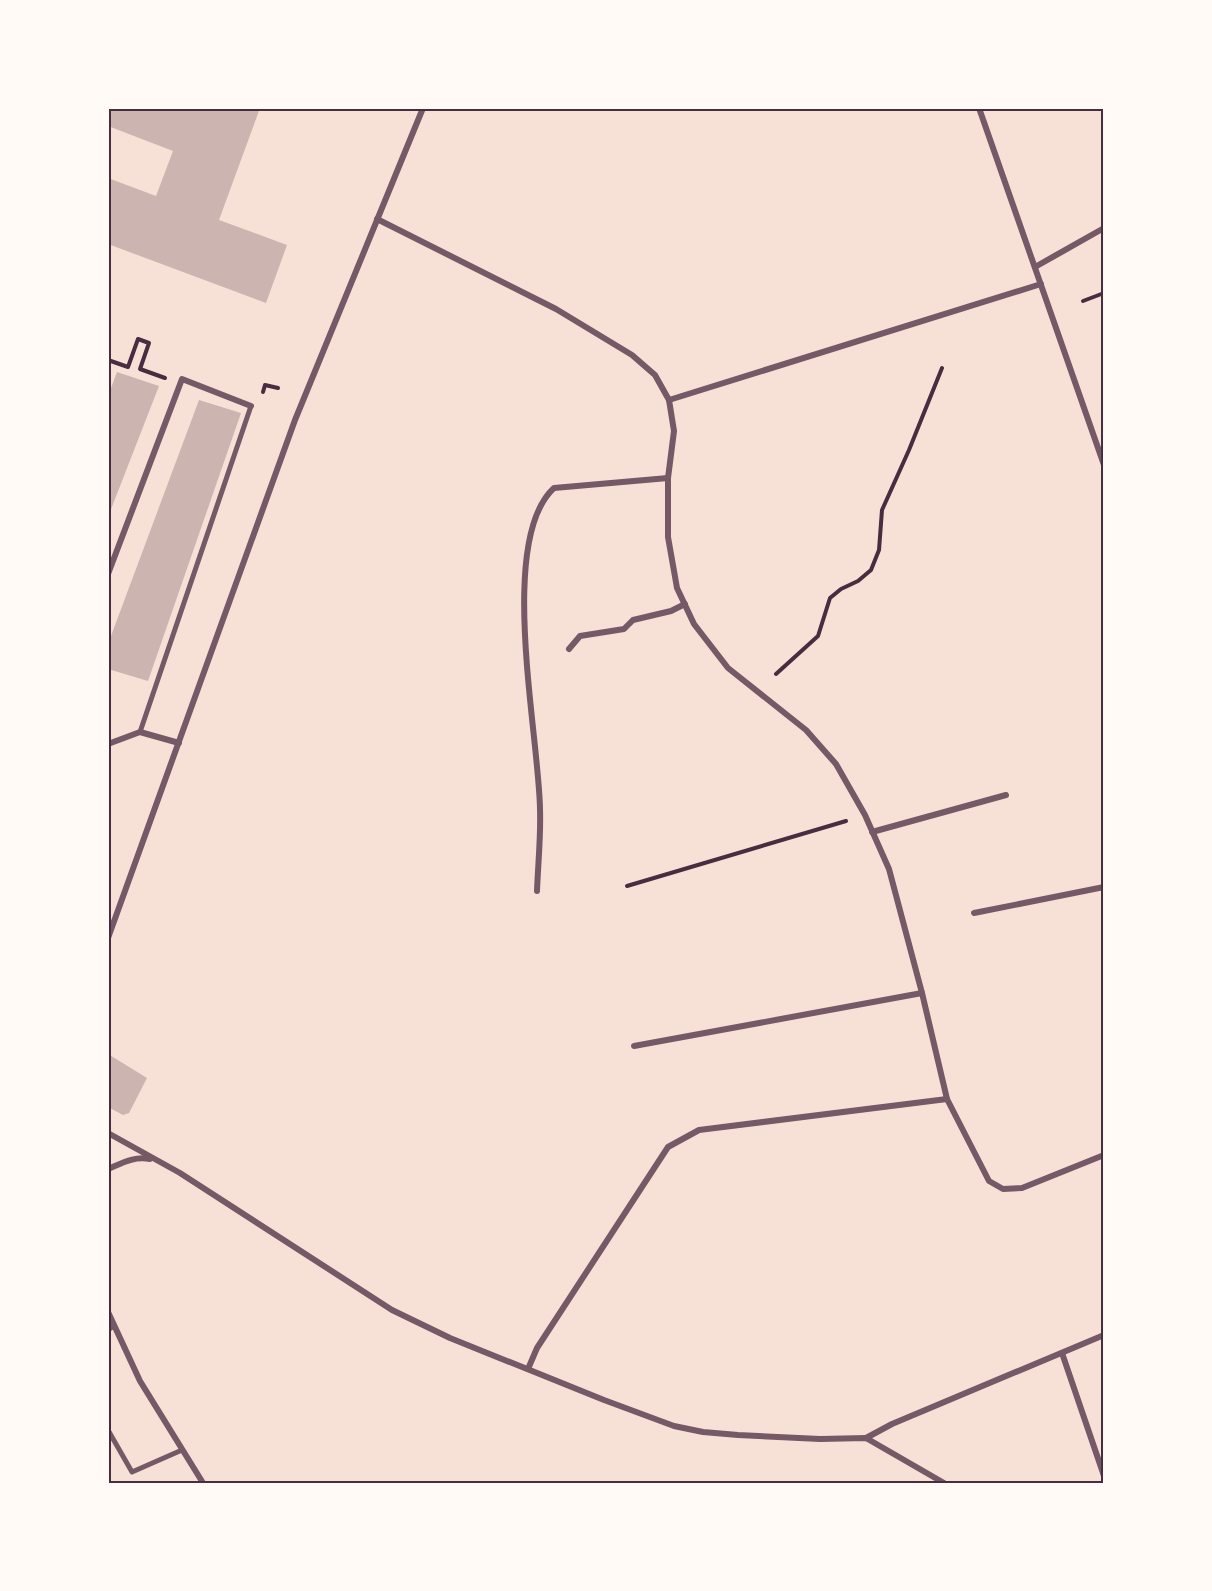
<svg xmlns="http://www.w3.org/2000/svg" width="1212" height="1591" font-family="'Noto Serif',serif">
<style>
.building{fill:#ccb4b1}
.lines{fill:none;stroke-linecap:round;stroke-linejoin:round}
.path{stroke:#4a2c40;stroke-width:4}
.pedestrian{stroke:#755966;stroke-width:5}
.minor{stroke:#755966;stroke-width:6}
.neatline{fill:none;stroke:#4a2c40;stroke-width:2}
</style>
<rect width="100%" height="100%" fill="#f7e1d7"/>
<!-- building -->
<g class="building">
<polygon points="108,108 260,108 219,220 287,245 266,303 108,244 108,178 156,196 173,151 108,126"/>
<polygon points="117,372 159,386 108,517 108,396"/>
<polygon points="199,400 241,413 148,681 108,669 108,644"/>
<polygon points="108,1054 147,1078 129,1113 123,1115 108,1107"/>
</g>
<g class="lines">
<!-- path -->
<g class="path">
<polyline points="1083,301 1104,293"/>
<polyline points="108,360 128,367 138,339 149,343 140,369 165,378"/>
<polyline points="263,392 265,385 278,388"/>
<polyline points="776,674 818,636 830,598 841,589 858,581 871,570 879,550 882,510 909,450 942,368"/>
<polyline points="627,886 846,821"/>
</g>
<!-- pedestrian -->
<g class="pedestrian">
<polyline points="140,732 251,406"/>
<polyline points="108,1330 114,1326"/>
<polyline points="108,1430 132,1472 182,1450"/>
</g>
<!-- minor -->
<g class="minor">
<polyline points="979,108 1104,465"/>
<polyline points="377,219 556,309 632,355 655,375 669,400 674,431 668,478 668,537 677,588 694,624 728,668 806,730 836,764 865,815 889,869 922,993 947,1099 989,1181 1003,1189 1022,1188 1104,1155"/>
<polyline points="1035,267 1104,228"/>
<polyline points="669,400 1041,284"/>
<polyline points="108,574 182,379 251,406"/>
<polyline points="569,649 580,636 624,629 633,620 671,611 685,604"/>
<polyline points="108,744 140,732 179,743"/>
<polyline points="872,832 1006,795"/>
<path d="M537,891C538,864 541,836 540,809C539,735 497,540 554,488L668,478"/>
<polyline points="974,913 1104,887"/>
<polyline points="108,938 295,420 423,108"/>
<polyline points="634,1046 922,993"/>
<polyline points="108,1133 180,1173 392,1310 450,1338 604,1400 674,1426 703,1432 738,1435 820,1439 866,1438 944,1483"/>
<path d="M108,1169C122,1163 134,1156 150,1159"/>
<polyline points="108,1312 140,1381 203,1483"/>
<polyline points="1062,1353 1104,1476"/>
<polyline points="528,1369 537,1348 668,1147 699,1130 947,1099"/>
<polyline points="866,1438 892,1424 1104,1335"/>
</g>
</g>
<!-- border -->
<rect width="1212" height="1591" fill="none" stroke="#fffaf5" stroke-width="219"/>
<rect x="110" y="110" width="992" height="1372" class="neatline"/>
</svg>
